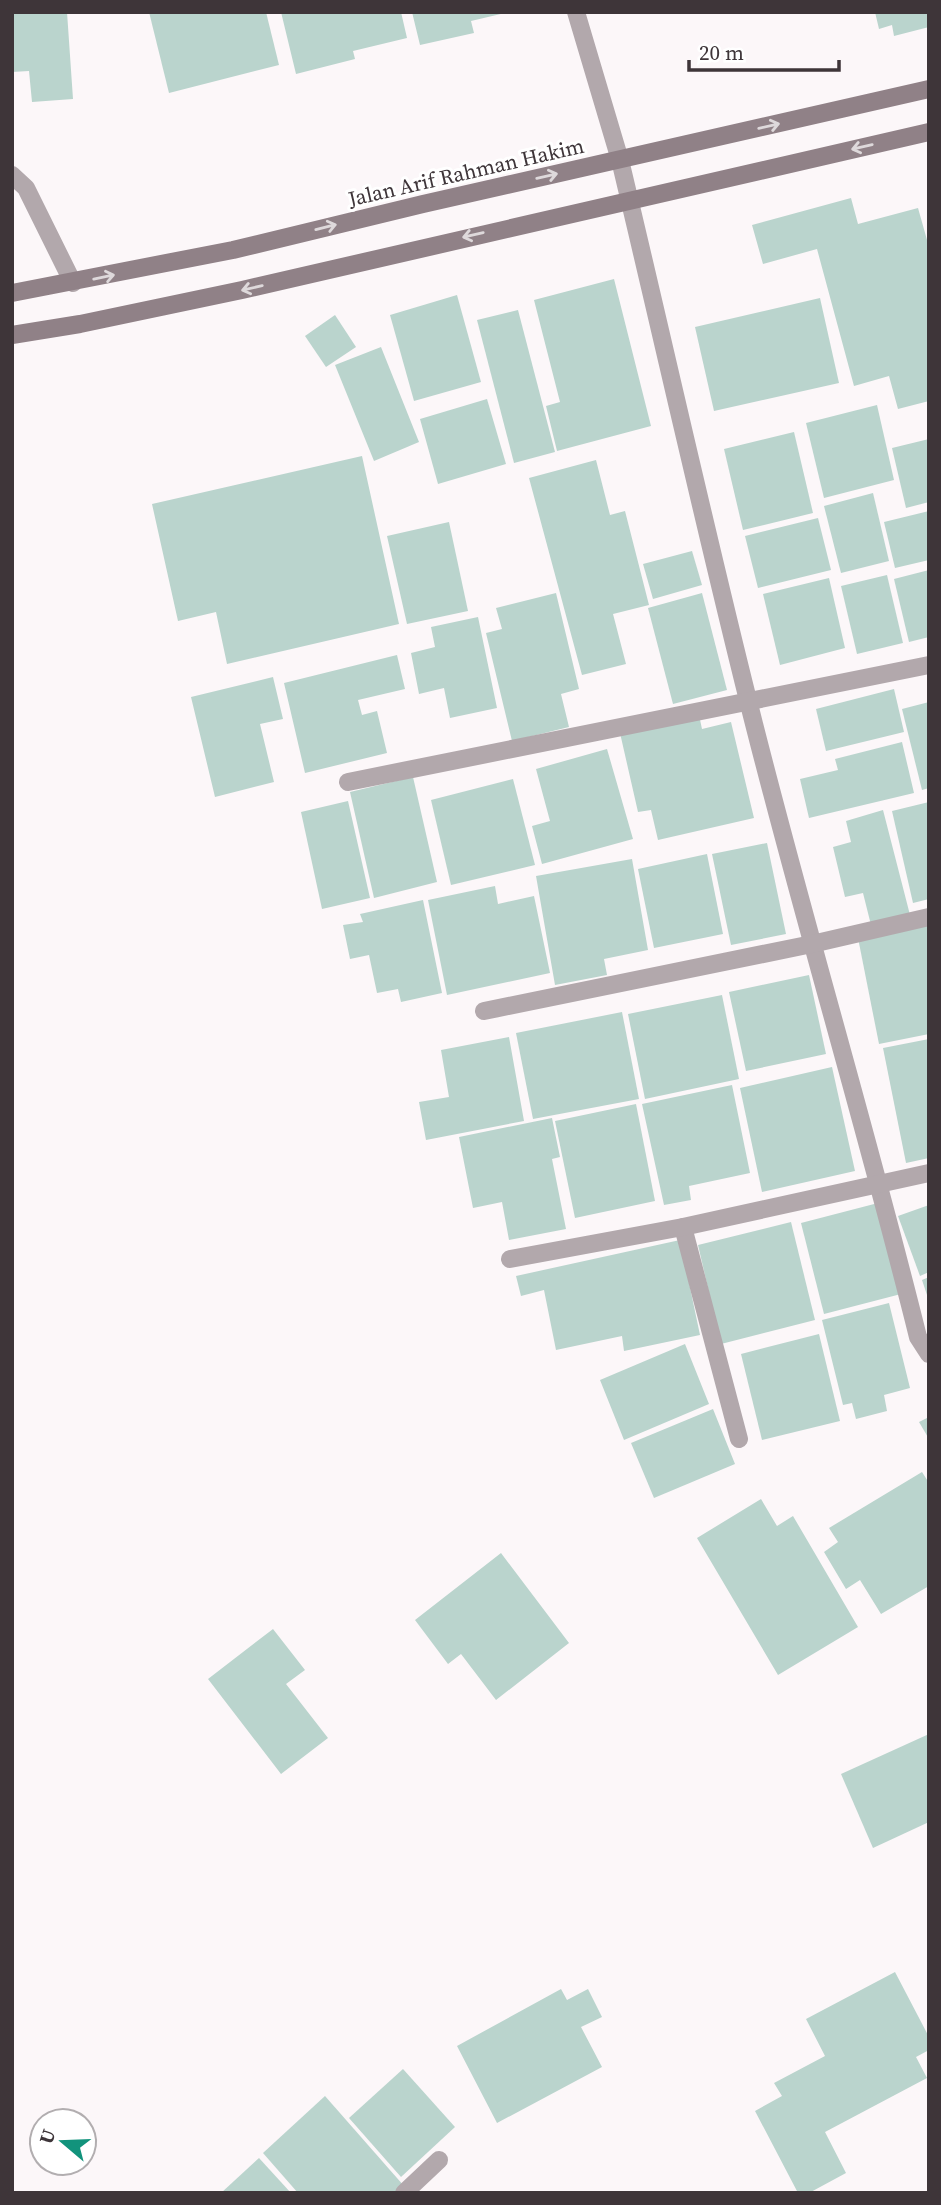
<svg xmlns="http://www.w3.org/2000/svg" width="941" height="2205" font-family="'Source Serif 4',serif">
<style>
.building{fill:#bad4cd}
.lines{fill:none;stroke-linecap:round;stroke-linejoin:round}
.lane{stroke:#b2a8ac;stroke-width:18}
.street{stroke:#b2a8ac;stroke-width:18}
.secondary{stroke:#908187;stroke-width:18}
.oneway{stroke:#ded9db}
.labels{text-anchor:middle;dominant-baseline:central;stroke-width:6;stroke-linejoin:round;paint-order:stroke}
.street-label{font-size:21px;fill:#3e3539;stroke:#fff}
</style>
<rect width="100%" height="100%" fill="#fcf7f9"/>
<!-- building -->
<g class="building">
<polygon points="12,12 67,12 73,99 32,102 29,71 12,72"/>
<polygon points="149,12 266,12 279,65 169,93"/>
<polygon points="281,12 401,12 407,38 353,51 355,59 296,74"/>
<polygon points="412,12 505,12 505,13 471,21 474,33 420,45"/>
<polygon points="875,12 929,12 929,27 894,36 892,25 879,29"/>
<polygon points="851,198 858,224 918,208 929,247 929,401 898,409 889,376 854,386 817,249 763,264 752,225"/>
<polygon points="614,279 651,426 557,451 546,406 560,402 534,300"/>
<polygon points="457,295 481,382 414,401 390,315"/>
<polygon points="820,298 839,383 714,411 695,327"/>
<polygon points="518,310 555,452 514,463 477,320"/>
<polygon points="335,315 356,347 326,367 305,336"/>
<polygon points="381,347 419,442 374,461 335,365"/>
<polygon points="487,399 506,464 438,484 420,419"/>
<polygon points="877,405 894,480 824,498 806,423"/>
<polygon points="794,432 813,513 743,530 724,449"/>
<polygon points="929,439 929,502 906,508 892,448"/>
<polygon points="362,456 399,624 227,664 216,612 178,621 152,504"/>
<polygon points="596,460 610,515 625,511 649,605 613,614 626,664 582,675 529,478"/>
<polygon points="873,493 889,561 841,573 824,506"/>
<polygon points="929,511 929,560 895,568 884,522"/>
<polygon points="818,518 831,570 758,588 745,536"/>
<polygon points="449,522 468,611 407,624 387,536"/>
<polygon points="692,551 702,585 653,599 643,564"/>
<polygon points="929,570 929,637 909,642 894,579"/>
<polygon points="887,575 903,643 857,654 841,586"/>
<polygon points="829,578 845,648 780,665 763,594"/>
<polygon points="556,593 579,689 561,694 569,727 512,741 486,633 502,629 496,608"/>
<polygon points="702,593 727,690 673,704 648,608"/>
<polygon points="478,617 497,708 450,718 444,688 419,694 411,653 435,647 431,627"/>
<polygon points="397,655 405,689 358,700 362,715 377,711 387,753 305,773 284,683"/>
<polygon points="273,677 283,719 260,724 274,782 215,797 191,697"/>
<polygon points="894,689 904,732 826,751 816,709"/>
<polygon points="929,702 929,788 922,790 902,709"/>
<polygon points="699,715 702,729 731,722 754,818 658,840 651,810 638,812 620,733"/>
<polygon points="902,742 914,793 809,818 800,779 838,770 835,759"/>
<polygon points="607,749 633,839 542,864 532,826 550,821 536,769"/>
<polygon points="413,777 437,882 374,898 350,792"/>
<polygon points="513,779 535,865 451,885 431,800"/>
<polygon points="348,801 370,898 322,909 301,812"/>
<polygon points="929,802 929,899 913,903 892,811"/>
<polygon points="883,810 910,915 871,925 863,893 845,897 833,847 851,842 846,821"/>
<polygon points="767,843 786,934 731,945 712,854"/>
<polygon points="707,854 723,934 654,948 638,869"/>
<polygon points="632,859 648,950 604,959 607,975 555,985 536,876"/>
<polygon points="495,886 498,904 534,896 550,973 447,995 428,900"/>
<polygon points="423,900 442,993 401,1002 398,989 377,993 369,955 350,959 343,925 363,922 360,914"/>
<polygon points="929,924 929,1034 879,1044 858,938"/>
<polygon points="809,975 826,1054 746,1071 729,992"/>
<polygon points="722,995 739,1079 645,1099 628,1014"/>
<polygon points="622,1012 639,1099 533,1119 516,1033"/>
<polygon points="509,1037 524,1121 426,1140 419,1102 449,1097 441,1050"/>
<polygon points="929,1039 929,1158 906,1163 883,1048"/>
<polygon points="832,1067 855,1171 762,1192 740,1088"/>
<polygon points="732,1085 750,1173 689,1186 691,1200 664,1205 642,1104"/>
<polygon points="636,1104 655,1201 575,1218 555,1121"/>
<polygon points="552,1118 560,1157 552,1159 566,1229 509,1240 502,1202 473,1208 459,1137"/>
<polygon points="878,1203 901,1294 824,1314 801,1223"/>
<polygon points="929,1205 929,1272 920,1276 898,1216"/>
<polygon points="791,1222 815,1320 721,1344 698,1245"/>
<polygon points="680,1240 700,1335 624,1351 622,1336 556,1350 544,1290 521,1296 516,1276"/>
<polygon points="929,1277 929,1298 928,1298 922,1280"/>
<polygon points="889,1303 910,1388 884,1395 887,1411 856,1419 852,1403 843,1405 822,1320"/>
<polygon points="819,1334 840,1421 762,1440 741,1354"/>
<polygon points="685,1344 709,1404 624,1440 600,1380"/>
<polygon points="713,1409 735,1464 654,1498 631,1443"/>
<polygon points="929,1417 929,1439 919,1422"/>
<polygon points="922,1472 929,1483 929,1586 881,1614 860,1580 846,1589 824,1552 838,1542 829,1528"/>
<polygon points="761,1499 777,1526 793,1516 858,1627 778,1675 697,1538"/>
<polygon points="501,1553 569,1643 496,1700 461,1654 448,1664 415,1620"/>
<polygon points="273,1629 305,1670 286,1684 328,1738 281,1774 208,1679"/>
<polygon points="929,1734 929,1822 873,1848 841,1774"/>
<polygon points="895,1972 929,2037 929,2050 916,2057 927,2078 825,2132 846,2173 809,2193 798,2193 755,2111 782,2096 774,2083 825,2056 806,2019"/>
<polygon points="561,1989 567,2000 588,1989 602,2017 581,2027 602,2067 497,2123 457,2046"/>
<polygon points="403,2069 455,2127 401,2177 349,2118"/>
<polygon points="325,2096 404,2186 397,2193 298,2193 263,2153"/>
<polygon points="259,2158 291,2193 221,2193"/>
</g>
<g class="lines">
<!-- lane -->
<g class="lane">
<polyline points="576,12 620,160"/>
<polyline points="12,175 26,188 73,283"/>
</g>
<!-- street -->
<g class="street">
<path d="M620,160C663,340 703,520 748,700C801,913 865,1123 918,1337L929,1354"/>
<polyline points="348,782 929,665"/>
<polyline points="484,1011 812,944 929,917"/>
<polyline points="683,1227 739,1439"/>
<polyline points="510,1259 683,1227 929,1173"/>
<polyline points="404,2193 439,2160"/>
</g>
<!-- secondary -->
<g class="secondary">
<polyline points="12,293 233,250 423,204 929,89"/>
<polyline points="12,335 80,324 242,290 929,132"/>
</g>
</g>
<!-- one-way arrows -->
<defs><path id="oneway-shaft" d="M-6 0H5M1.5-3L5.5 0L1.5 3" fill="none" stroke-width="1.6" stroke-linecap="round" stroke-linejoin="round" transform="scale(1.75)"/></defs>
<g class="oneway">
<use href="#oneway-shaft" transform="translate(769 126) rotate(-13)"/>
<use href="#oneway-shaft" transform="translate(862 147) rotate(167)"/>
<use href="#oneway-shaft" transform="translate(547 176) rotate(-13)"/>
<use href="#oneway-shaft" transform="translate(326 227) rotate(-14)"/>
<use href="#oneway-shaft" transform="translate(473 235) rotate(167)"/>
<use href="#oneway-shaft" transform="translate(104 277) rotate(-12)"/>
<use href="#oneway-shaft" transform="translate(252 288) rotate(167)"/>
</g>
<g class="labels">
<!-- street labels -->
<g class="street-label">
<text transform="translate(466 172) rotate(-13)">Jalan Arif Rahman Hakim</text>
</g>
</g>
<!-- border -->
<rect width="941" height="2205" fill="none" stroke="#3e3539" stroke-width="28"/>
<!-- north arrow -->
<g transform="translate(63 2142) rotate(289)"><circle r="33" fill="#ffffff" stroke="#b2aeb0" stroke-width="2"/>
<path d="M0-5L12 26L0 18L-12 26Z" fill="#12937c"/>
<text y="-10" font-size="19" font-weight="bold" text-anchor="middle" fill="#3e3539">U</text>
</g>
<!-- scale -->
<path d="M689 60v10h150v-10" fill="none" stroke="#3e3539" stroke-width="3.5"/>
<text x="699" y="60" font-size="21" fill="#3e3539" stroke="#ffffff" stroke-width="5" paint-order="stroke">20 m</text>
</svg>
